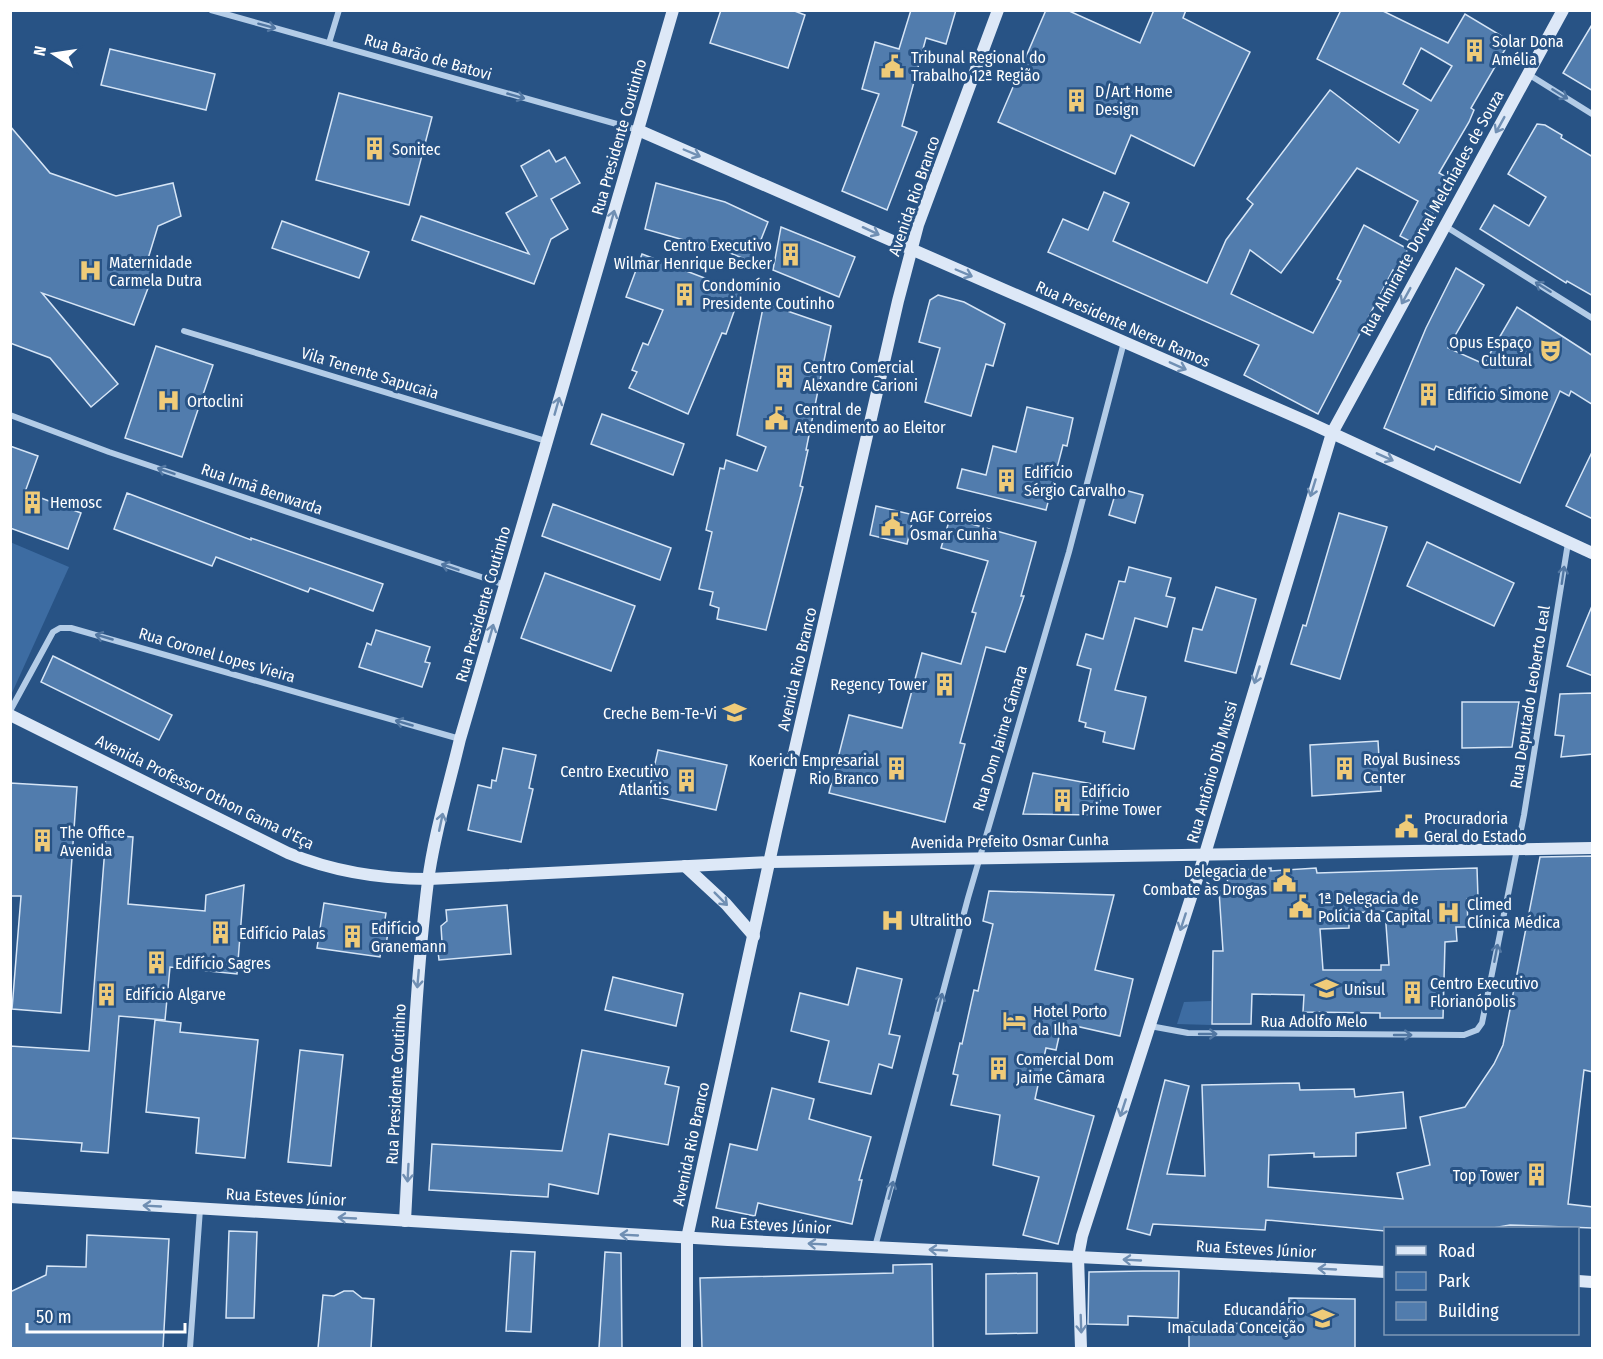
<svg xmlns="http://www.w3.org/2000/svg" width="1603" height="1359" font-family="'Fira Sans Condensed',sans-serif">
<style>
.green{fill:#3d6ca2}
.building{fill:#517cad;stroke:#d6e5f6;stroke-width:1.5;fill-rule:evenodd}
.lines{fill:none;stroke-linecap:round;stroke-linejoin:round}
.street{stroke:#b3cce7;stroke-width:6}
.secondary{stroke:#dde8f7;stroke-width:12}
.oneway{stroke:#5277a2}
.oneway2{stroke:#708fb3}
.labels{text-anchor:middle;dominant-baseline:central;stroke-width:6;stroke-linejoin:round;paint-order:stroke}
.poi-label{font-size:16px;fill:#fff;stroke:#285385;text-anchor:start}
.street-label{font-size:16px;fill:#fff;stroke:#285385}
</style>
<rect width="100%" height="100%" fill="#285385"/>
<!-- green -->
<g class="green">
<polygon points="10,542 69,567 11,695 10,695"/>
<polygon points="1211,1001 1211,1025 1177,1024 1184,1002"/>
</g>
<!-- building -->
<g class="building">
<polygon points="721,10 792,10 805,15 788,68 710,43"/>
<polygon points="911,10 956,10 946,44 926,38 902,126 917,132 887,210 842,191 879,94 862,89 875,42 899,49"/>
<polygon points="1046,10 1067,10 1140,43 1154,10 1186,10 1183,18 1250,52 1194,166 1131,135 1115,174 998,122"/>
<path d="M1341,10H1381L1448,43L1465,14L1510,41L1471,108L1474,110L1469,122L1439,173L1450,179L1417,245L1400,236L1418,201L1357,168L1281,273L1250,250L1231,294L1313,333L1341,281L1337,279L1364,225L1408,249L1396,271L1393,270L1318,414L1244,375L1259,345L1048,252L1063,219L1088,230L1104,192L1129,203L1113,241L1207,283L1226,240L1253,204L1247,199L1330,90L1399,143L1418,110L1317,59ZM1421,48L1452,66L1431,101L1403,84Z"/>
<polygon points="1593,23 1593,91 1563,73"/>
<polygon points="110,49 215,74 206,110 101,85"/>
<polygon points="339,93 432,117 409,205 316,180"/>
<polygon points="1537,124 1545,125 1562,135 1561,138 1593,157 1593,296 1567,281 1566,283 1480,229 1494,205 1529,226 1546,197 1508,174"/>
<polygon points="10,126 50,173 116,196 173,183 181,216 158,226 147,262 156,267 134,325 42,293 118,384 91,407 50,358 10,343"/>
<polygon points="549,150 556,162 565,157 580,183 551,199 568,229 551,239 534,284 412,240 421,216 529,254 506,213 537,196 521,166"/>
<polygon points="656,183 725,202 768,222 752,262 713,246 712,248 645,229"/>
<polygon points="282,221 369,252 359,278 272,248"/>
<polygon points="781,227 855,257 839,297 773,270"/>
<polygon points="642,254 741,292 726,334 722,333 688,414 629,388 637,372 632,370 643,343 648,345 663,310 626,297"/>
<polygon points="1456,268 1484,285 1448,348 1484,364 1517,307 1593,356 1593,405 1571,391 1569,396 1560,391 1520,483 1436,446 1434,450 1384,428 1426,328"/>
<polygon points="938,295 964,302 1005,324 993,366 986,364 971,416 925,402 940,348 919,342 930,300"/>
<polygon points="764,303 831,326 806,450 808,450 800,486 803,487 766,630 717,619 719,608 710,605 713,592 699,589 712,532 706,530 720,468 724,469 726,460 757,471 766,447 737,435"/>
<polygon points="156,346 213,365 182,457 125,438"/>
<polygon points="1027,407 1073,418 1067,446 1063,445 1046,510 957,488 962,469 986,475 993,446 1016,452"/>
<polygon points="602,414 684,444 673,475 591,444"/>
<polygon points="10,446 38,456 25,492 81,513 68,549 10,528"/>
<polygon points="1593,450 1593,519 1566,506"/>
<polygon points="1117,488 1143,495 1135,523 1109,515"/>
<polygon points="127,493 251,540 251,538 383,584 373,611 310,588 308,592 216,557 212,566 114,529"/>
<polygon points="553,504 671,548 660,580 542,536"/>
<polygon points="876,506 914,515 907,544 870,535"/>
<polygon points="1339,513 1387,527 1340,679 1291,664 1303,625 1306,626"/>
<polygon points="950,518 1036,542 1021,596 1024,596 1005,652 986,647 960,743 965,744 945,822 829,793 849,715 902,728 922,653 961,664 976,613 972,612 988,561 941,548"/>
<polygon points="1427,542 1514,583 1494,626 1407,586"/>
<polygon points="1129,567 1171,578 1166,596 1175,598 1167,627 1135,618 1115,690 1146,697 1134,749 1103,742 1105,732 1085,727 1086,723 1079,721 1091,669 1077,665 1086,634 1103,639 1119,581 1125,582"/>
<polygon points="545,573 635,606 611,671 521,638"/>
<polygon points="1216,587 1256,599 1236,673 1185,661 1193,628 1202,630"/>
<polygon points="1592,606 1593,606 1593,676 1567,666"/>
<polygon points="376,630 430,647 425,662 430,663 422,687 359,667 367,643 371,645"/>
<polygon points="53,656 172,715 159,740 41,682"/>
<polygon points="1593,693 1593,754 1561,757 1564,736 1555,735 1560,694"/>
<polygon points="1462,702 1519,702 1512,747 1462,748"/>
<polygon points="1378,741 1381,791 1312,796 1310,745"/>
<polygon points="503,748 536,755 529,788 533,789 521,842 468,830 478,785 491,788 492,780 496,781"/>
<polygon points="658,750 727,765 716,810 648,795"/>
<polygon points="1033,773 1104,786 1097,815 1023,814"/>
<polygon points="10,783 77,787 61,1013 12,1009 21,896 10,896"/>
<polygon points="106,835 133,837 128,904 205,911 206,895 244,885 237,974 170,967 165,1020 119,1016 108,1153 81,1151 82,1143 10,1138 10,1046 89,1051"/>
<polygon points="1593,856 1593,1072 1584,1070 1568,1204 1593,1207 1593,1228 1510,1225 1493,1228 1385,1228 1385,1231 1266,1220 1265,1230 1153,1224 1150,1235 1127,1229 1165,1080 1189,1086 1167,1174 1205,1176 1202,1085 1299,1083 1300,1090 1354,1089 1355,1097 1403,1092 1406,1128 1356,1133 1356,1156 1314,1157 1314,1153 1269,1155 1268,1187 1403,1199 1397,1173 1430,1165 1420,1117 1465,1107 1494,1064 1503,1045 1540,857"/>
<path d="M1271,868V871L1316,868L1317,873L1477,868L1478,898L1467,899L1468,927H1456L1457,941L1445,942L1443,1018H1380V1013L1303,1012L1304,995L1252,994L1251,1024H1212L1213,951H1223L1219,891H1228L1227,871ZM1385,911L1389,965H1381V970H1323L1320,929L1349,928V913Z"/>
<polygon points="989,891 1114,895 1095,970 1133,979 1120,1036 1062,1023 1056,1050 1046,1048 1035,1099 1094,1116 1058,1244 1023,1235 1039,1177 993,1165 1000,1115 951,1105 958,1075 953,1074 960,1043 962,1044 974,990 978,991 993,924 983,921"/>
<polygon points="324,903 386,913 384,926 389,927 385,950 381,950 380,957 317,948"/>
<polygon points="507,905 511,954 439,960 437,942 442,942 441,926 447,921 446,910"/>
<polygon points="857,968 902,979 889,1034 900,1036 892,1068 879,1064 871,1094 819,1082 829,1041 791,1031 800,993 848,1005"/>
<polygon points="613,977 683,994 676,1026 605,1010"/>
<polygon points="155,1020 181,1023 180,1032 258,1040 245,1158 196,1153 199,1118 146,1112"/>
<polygon points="300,1050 343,1055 331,1166 288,1162"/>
<polygon points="582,1050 669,1067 665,1084 679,1087 668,1145 609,1134 598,1194 549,1184 548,1197 429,1190 432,1144 562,1151"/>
<polygon points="772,1088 814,1099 809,1119 871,1137 859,1180 862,1180 852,1224 758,1203 755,1216 716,1208 730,1144 757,1150"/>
<polygon points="229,1231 257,1232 254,1318 226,1318"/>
<polygon points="87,1235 169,1239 163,1348 10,1348 10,1292 46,1275 47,1266 86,1267"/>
<polygon points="511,1251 535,1252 531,1332 506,1331"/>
<polygon points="605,1252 621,1253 622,1348 599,1348"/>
<polygon points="932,1264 933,1348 702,1348 700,1278 893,1273 893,1265"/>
<polygon points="1143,1271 1179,1271 1178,1318 1128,1316 1128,1325 1088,1324 1089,1272"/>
<polygon points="1037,1273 1037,1333 986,1334 986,1274"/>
<polygon points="344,1291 353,1291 362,1298 374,1299 371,1348 318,1348 323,1295 334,1296"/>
<polygon points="1289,1298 1355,1299 1355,1348 1189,1348 1189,1322 1288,1325"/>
</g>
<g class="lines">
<!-- street -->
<g class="street">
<polyline points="211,10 638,130"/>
<polyline points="329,43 339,10"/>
<polyline points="1528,74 1592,114"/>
<polyline points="1445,226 1592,318"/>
<polyline points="184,331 546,441"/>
<polyline points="10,415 109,452 505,585"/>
<polyline points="10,711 53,632 60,628 71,628 460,739"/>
<polyline points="1150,1026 1188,1033 1464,1035 1477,1030 1482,1023 1524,815 1568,543"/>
<polyline points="875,1247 968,898 1069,552 1124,342"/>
<polyline points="190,1348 200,1209"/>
</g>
<!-- secondary -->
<g class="secondary">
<polyline points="638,130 1310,423 1592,553"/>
<path d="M10,715L288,853C334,872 380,879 429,879L770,862L1592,848"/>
<polyline points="685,866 726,904 754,936"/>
<polyline points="10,1197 728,1240 1386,1272"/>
<path d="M405,1221C411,1108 414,994 428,881C434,834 449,786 460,739L673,10"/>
<polyline points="1578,1281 1592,1282"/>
<polyline points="687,1348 687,1238 776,831 898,301 918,225 998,10"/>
<polyline points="1081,1348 1078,1257 1082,1236 1205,854 1332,433 1563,10"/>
</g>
</g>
<!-- one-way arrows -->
<defs><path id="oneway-shaft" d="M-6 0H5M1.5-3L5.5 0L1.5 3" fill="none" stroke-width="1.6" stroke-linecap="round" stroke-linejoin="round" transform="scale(1.5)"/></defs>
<g class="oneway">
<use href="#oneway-shaft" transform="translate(267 26) rotate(15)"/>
<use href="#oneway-shaft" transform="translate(1560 94) rotate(32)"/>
<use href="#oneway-shaft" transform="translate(516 96) rotate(16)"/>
<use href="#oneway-shaft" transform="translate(1543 287) rotate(-148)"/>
<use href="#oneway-shaft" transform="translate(166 471) rotate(-161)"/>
<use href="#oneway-shaft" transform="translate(450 567) rotate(-161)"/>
<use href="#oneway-shaft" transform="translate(1563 575) rotate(-82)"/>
<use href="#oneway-shaft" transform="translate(104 637) rotate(-164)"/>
<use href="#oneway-shaft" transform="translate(404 723) rotate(-164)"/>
<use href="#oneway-shaft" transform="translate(1496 953) rotate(-79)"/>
<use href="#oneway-shaft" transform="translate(940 1002) rotate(-75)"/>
<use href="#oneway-shaft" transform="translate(1208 1034)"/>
<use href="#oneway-shaft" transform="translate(1403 1035)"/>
<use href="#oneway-shaft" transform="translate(891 1190) rotate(-75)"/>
</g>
<g class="oneway2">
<use href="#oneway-shaft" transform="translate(1500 125) rotate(119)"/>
<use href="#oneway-shaft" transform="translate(692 153) rotate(23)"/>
<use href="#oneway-shaft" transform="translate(612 219) rotate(-74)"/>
<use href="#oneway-shaft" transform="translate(871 231) rotate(25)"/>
<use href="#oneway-shaft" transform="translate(964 273) rotate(23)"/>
<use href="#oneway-shaft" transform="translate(1406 296) rotate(119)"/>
<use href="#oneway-shaft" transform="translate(1178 366) rotate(24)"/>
<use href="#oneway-shaft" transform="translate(557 406) rotate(-74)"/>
<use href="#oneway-shaft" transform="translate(1385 457) rotate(24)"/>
<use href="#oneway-shaft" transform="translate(1313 488) rotate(107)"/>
<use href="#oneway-shaft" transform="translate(491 633) rotate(-74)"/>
<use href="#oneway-shaft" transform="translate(1257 675) rotate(107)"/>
<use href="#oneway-shaft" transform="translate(441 822) rotate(-78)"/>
<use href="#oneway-shaft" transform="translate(721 899) rotate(45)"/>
<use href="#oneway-shaft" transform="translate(1183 922) rotate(108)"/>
<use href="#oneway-shaft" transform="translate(418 979) rotate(95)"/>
<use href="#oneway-shaft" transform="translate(1123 1108) rotate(108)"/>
<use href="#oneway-shaft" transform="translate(408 1173) rotate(93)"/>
<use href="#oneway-shaft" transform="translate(152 1206) rotate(-177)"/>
<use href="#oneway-shaft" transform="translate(347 1218) rotate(-177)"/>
<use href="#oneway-shaft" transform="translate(629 1235) rotate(-177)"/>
<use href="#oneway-shaft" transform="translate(817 1244) rotate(-177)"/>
<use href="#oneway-shaft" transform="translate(938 1250) rotate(-177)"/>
<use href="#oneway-shaft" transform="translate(1132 1260) rotate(-177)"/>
<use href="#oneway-shaft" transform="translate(1327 1269) rotate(-177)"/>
<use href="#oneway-shaft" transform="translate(1081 1324) rotate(88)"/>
</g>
<!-- icons -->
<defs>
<symbol id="building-bare" viewBox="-9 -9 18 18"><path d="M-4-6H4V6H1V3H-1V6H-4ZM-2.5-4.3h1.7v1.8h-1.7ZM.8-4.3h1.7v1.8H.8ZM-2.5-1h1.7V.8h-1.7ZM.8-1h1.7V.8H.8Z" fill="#efcb79" stroke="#285385" stroke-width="2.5" paint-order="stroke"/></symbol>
<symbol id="civic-bare" viewBox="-9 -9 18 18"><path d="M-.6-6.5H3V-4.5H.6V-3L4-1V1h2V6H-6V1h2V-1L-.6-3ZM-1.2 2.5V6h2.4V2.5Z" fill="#efcb79" stroke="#285385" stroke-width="2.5" paint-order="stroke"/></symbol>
<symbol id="hospital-bare" viewBox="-9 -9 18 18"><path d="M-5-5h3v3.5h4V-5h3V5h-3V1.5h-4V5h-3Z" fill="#efcb79" stroke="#285385" stroke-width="2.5" paint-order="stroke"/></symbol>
<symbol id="theatre-bare" viewBox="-9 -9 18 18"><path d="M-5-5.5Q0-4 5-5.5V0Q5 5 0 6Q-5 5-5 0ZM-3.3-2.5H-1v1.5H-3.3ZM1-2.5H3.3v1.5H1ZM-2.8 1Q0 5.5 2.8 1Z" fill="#efcb79" stroke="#285385" stroke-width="2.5" paint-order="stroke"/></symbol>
<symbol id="school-bare" viewBox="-9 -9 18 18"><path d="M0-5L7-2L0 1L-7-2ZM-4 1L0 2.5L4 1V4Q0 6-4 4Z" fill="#efcb79" stroke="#285385" stroke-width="2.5" paint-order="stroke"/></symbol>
<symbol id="university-bare" viewBox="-9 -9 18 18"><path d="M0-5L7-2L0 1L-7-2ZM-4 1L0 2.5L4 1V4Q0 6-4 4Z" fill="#efcb79" stroke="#285385" stroke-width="2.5" paint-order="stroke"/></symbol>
<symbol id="hotel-bare" viewBox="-9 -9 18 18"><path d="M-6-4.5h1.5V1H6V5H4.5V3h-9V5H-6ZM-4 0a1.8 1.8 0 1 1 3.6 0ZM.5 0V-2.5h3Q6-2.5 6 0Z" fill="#efcb79" stroke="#285385" stroke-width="2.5" paint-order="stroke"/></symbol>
</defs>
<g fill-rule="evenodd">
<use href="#building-bare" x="1458" y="34" width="33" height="33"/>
<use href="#civic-bare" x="876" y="50" width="33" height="33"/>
<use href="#building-bare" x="1060" y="84" width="33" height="33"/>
<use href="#building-bare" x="358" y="132" width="33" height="33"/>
<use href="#building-bare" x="774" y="238" width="33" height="33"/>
<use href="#hospital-bare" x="74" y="254" width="33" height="33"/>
<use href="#building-bare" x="668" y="278" width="33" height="33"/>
<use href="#theatre-bare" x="1534" y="334" width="33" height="33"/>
<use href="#building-bare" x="768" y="360" width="33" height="33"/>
<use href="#building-bare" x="1412" y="378" width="33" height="33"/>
<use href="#hospital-bare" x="152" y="384" width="33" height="33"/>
<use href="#civic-bare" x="760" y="402" width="33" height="33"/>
<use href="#building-bare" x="990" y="464" width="33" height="33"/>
<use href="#building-bare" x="16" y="486" width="33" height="33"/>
<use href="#civic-bare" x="876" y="508" width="33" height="33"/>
<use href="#building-bare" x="928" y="668" width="33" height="33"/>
<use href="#school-bare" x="718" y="696" width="33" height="33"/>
<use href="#building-bare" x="1328" y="752" width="33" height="33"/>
<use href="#building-bare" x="880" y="752" width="33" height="33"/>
<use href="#building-bare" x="670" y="764" width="33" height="33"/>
<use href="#building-bare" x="1046" y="784" width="33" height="33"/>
<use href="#civic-bare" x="1390" y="810" width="33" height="33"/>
<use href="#building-bare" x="26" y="824" width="33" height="33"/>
<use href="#civic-bare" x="1268" y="864" width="33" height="33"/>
<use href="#civic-bare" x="1284" y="890" width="33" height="33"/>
<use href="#hospital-bare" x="1432" y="896" width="33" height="33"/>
<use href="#hospital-bare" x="876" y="904" width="33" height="33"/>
<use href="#building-bare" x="204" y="916" width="33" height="33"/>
<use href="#building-bare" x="336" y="920" width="33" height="33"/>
<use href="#building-bare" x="140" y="946" width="33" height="33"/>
<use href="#university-bare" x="1310" y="972" width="33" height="33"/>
<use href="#building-bare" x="1396" y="976" width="33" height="33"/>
<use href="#building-bare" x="90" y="978" width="33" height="33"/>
<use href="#hotel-bare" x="998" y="1004" width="33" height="33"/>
<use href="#building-bare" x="982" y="1052" width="33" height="33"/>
<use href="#building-bare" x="1520" y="1158" width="33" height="33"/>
<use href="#school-bare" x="1306" y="1302" width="33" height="33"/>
</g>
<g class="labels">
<!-- poi labels -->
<g class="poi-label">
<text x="1492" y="41">Solar Dona<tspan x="1492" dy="18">Amélia</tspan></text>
<text x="911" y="57">Tribunal Regional do<tspan x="911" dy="18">Trabalho 12ª Região</tspan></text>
<text x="1095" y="91">D/Art Home<tspan x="1095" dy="18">Design</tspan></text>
<text x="392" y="149">Sonitec</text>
<text x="772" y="245" text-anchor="end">Centro Executivo<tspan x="772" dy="18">Wilmar Henrique Becker</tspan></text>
<text x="109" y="262">Maternidade<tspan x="109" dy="18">Carmela Dutra</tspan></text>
<text x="702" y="285">Condomínio<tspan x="702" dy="18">Presidente Coutinho</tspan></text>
<text x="1532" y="342" text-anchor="end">Opus Espaço<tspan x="1532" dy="18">Cultural</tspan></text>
<text x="803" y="367">Centro Comercial<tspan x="803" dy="18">Alexandre Carioni</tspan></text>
<text x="1447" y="394">Edifício Simone</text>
<text x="187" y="401">Ortoclini</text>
<text x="795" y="409">Central de<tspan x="795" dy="18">Atendimento ao Eleitor</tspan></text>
<text x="1024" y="472">Edifício<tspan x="1024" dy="18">Sérgio Carvalho</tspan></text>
<text x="50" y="502">Hemosc</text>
<text x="910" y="516">AGF Correios<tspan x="910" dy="18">Osmar Cunha</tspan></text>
<text x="927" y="684" text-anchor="end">Regency Tower</text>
<text x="717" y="713" text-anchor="end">Creche Bem-Te-Vi</text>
<text x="1363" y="759">Royal Business<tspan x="1363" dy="18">Center</tspan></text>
<text x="879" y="760" text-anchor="end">Koerich Empresarial<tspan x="879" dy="18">Rio Branco</tspan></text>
<text x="669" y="771" text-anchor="end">Centro Executivo<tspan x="669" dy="18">Atlantis</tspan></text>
<text x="1081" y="791">Edifício<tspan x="1081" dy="18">Prime Tower</tspan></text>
<text x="1424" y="818">Procuradoria<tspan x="1424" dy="18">Geral do Estado</tspan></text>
<text x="60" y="832">The Office<tspan x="60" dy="18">Avenida</tspan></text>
<text x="1267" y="871" text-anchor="end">Delegacia de<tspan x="1267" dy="18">Combate às Drogas</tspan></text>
<text x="1318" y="898">1ª Delegacia de<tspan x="1318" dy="18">Polícia da Capital</tspan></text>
<text x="1467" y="904">Climed<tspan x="1467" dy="18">Clínica Médica</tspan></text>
<text x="910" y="920">Ultralitho</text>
<text x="371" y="928">Edifício<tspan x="371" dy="18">Granemann</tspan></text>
<text x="239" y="933">Edifício Palas</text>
<text x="175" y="963">Edifício Sagres</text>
<text x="1430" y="983">Centro Executivo<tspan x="1430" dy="18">Florianópolis</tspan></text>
<text x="1344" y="989">Unisul</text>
<text x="125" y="994">Edifício Algarve</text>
<text x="1033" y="1011">Hotel Porto<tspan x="1033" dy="18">da Ilha</tspan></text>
<text x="1016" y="1059">Comercial Dom<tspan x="1016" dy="18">Jaime Câmara</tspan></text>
<text x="1519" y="1175" text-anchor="end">Top Tower</text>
<text x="1305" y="1309" text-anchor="end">Educandário<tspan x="1305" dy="18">Imaculada Conceição</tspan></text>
</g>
<!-- street labels -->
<g class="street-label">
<text transform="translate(428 57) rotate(16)">Rua Barão de Batovi</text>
<text transform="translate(619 137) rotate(-74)">Rua Presidente Coutinho</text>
<text transform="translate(914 196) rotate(-71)">Avenida Rio Branco</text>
<text transform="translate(1432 213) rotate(-61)">Rua Almirante Dorval Melchíades de Souza</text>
<text transform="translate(1123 324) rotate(24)">Rua Presidente Nereu Ramos</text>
<text transform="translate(370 373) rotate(17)">Vila Tenente Sapucaia</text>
<text transform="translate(262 489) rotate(19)">Rua Irmã Benwarda</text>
<text transform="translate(483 604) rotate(-74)">Rua Presidente Coutinho</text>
<text transform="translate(217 655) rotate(16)">Rua Coronel Lopes Vieira</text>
<text transform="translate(797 669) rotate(-77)">Avenida Rio Branco</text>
<text transform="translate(1530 697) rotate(-81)">Rua Deputado Leoberto Leal</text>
<text transform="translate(1000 738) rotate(-73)">Rua Dom Jaime Câmara</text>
<text transform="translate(1212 772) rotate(-74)">Rua Antônio Dib Mussi</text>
<text transform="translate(205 792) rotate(26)">Avenida Professor Othon Gama d'Eça</text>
<text transform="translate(1010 841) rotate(-1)">Avenida Prefeito Osmar Cunha</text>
<text x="1314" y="1021">Rua Adolfo Melo</text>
<text transform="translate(396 1084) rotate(-87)">Rua Presidente Coutinho</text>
<text transform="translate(691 1144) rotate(-78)">Avenida Rio Branco</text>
<text transform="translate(286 1197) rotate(3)">Rua Esteves Júnior</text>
<text transform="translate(771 1225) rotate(3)">Rua Esteves Júnior</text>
<text transform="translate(1256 1249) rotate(3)">Rua Esteves Júnior</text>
</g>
</g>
<!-- border -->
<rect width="1603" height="1359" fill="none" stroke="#ffffff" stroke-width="24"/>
<!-- legend -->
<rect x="1384" y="1227" width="195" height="108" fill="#285385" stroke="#7e98b6" stroke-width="1.5"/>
<rect x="1396" y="1246" width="30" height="9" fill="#dde8f7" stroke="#7e98b6" stroke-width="1.5"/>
<text x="1438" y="1257" font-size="18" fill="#ffffff">Road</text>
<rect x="1396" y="1272" width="30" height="18" fill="#3d6ca2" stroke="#7e98b6" stroke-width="1.5"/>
<text x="1438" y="1287" font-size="18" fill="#ffffff">Park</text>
<rect x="1396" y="1302" width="30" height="18" fill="#517cad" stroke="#7e98b6" stroke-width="1.5"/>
<text x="1438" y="1317" font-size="18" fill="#ffffff">Building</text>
<!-- north arrow -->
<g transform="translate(54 54) rotate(282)" stroke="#285385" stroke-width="4.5" paint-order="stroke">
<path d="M0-4.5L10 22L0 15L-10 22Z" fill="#ffffff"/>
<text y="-9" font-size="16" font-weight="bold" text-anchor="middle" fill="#ffffff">N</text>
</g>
<!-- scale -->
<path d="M27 1323v9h158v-9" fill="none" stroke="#ffffff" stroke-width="3"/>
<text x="36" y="1323" font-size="18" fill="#ffffff" stroke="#285385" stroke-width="4.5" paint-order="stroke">50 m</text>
</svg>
